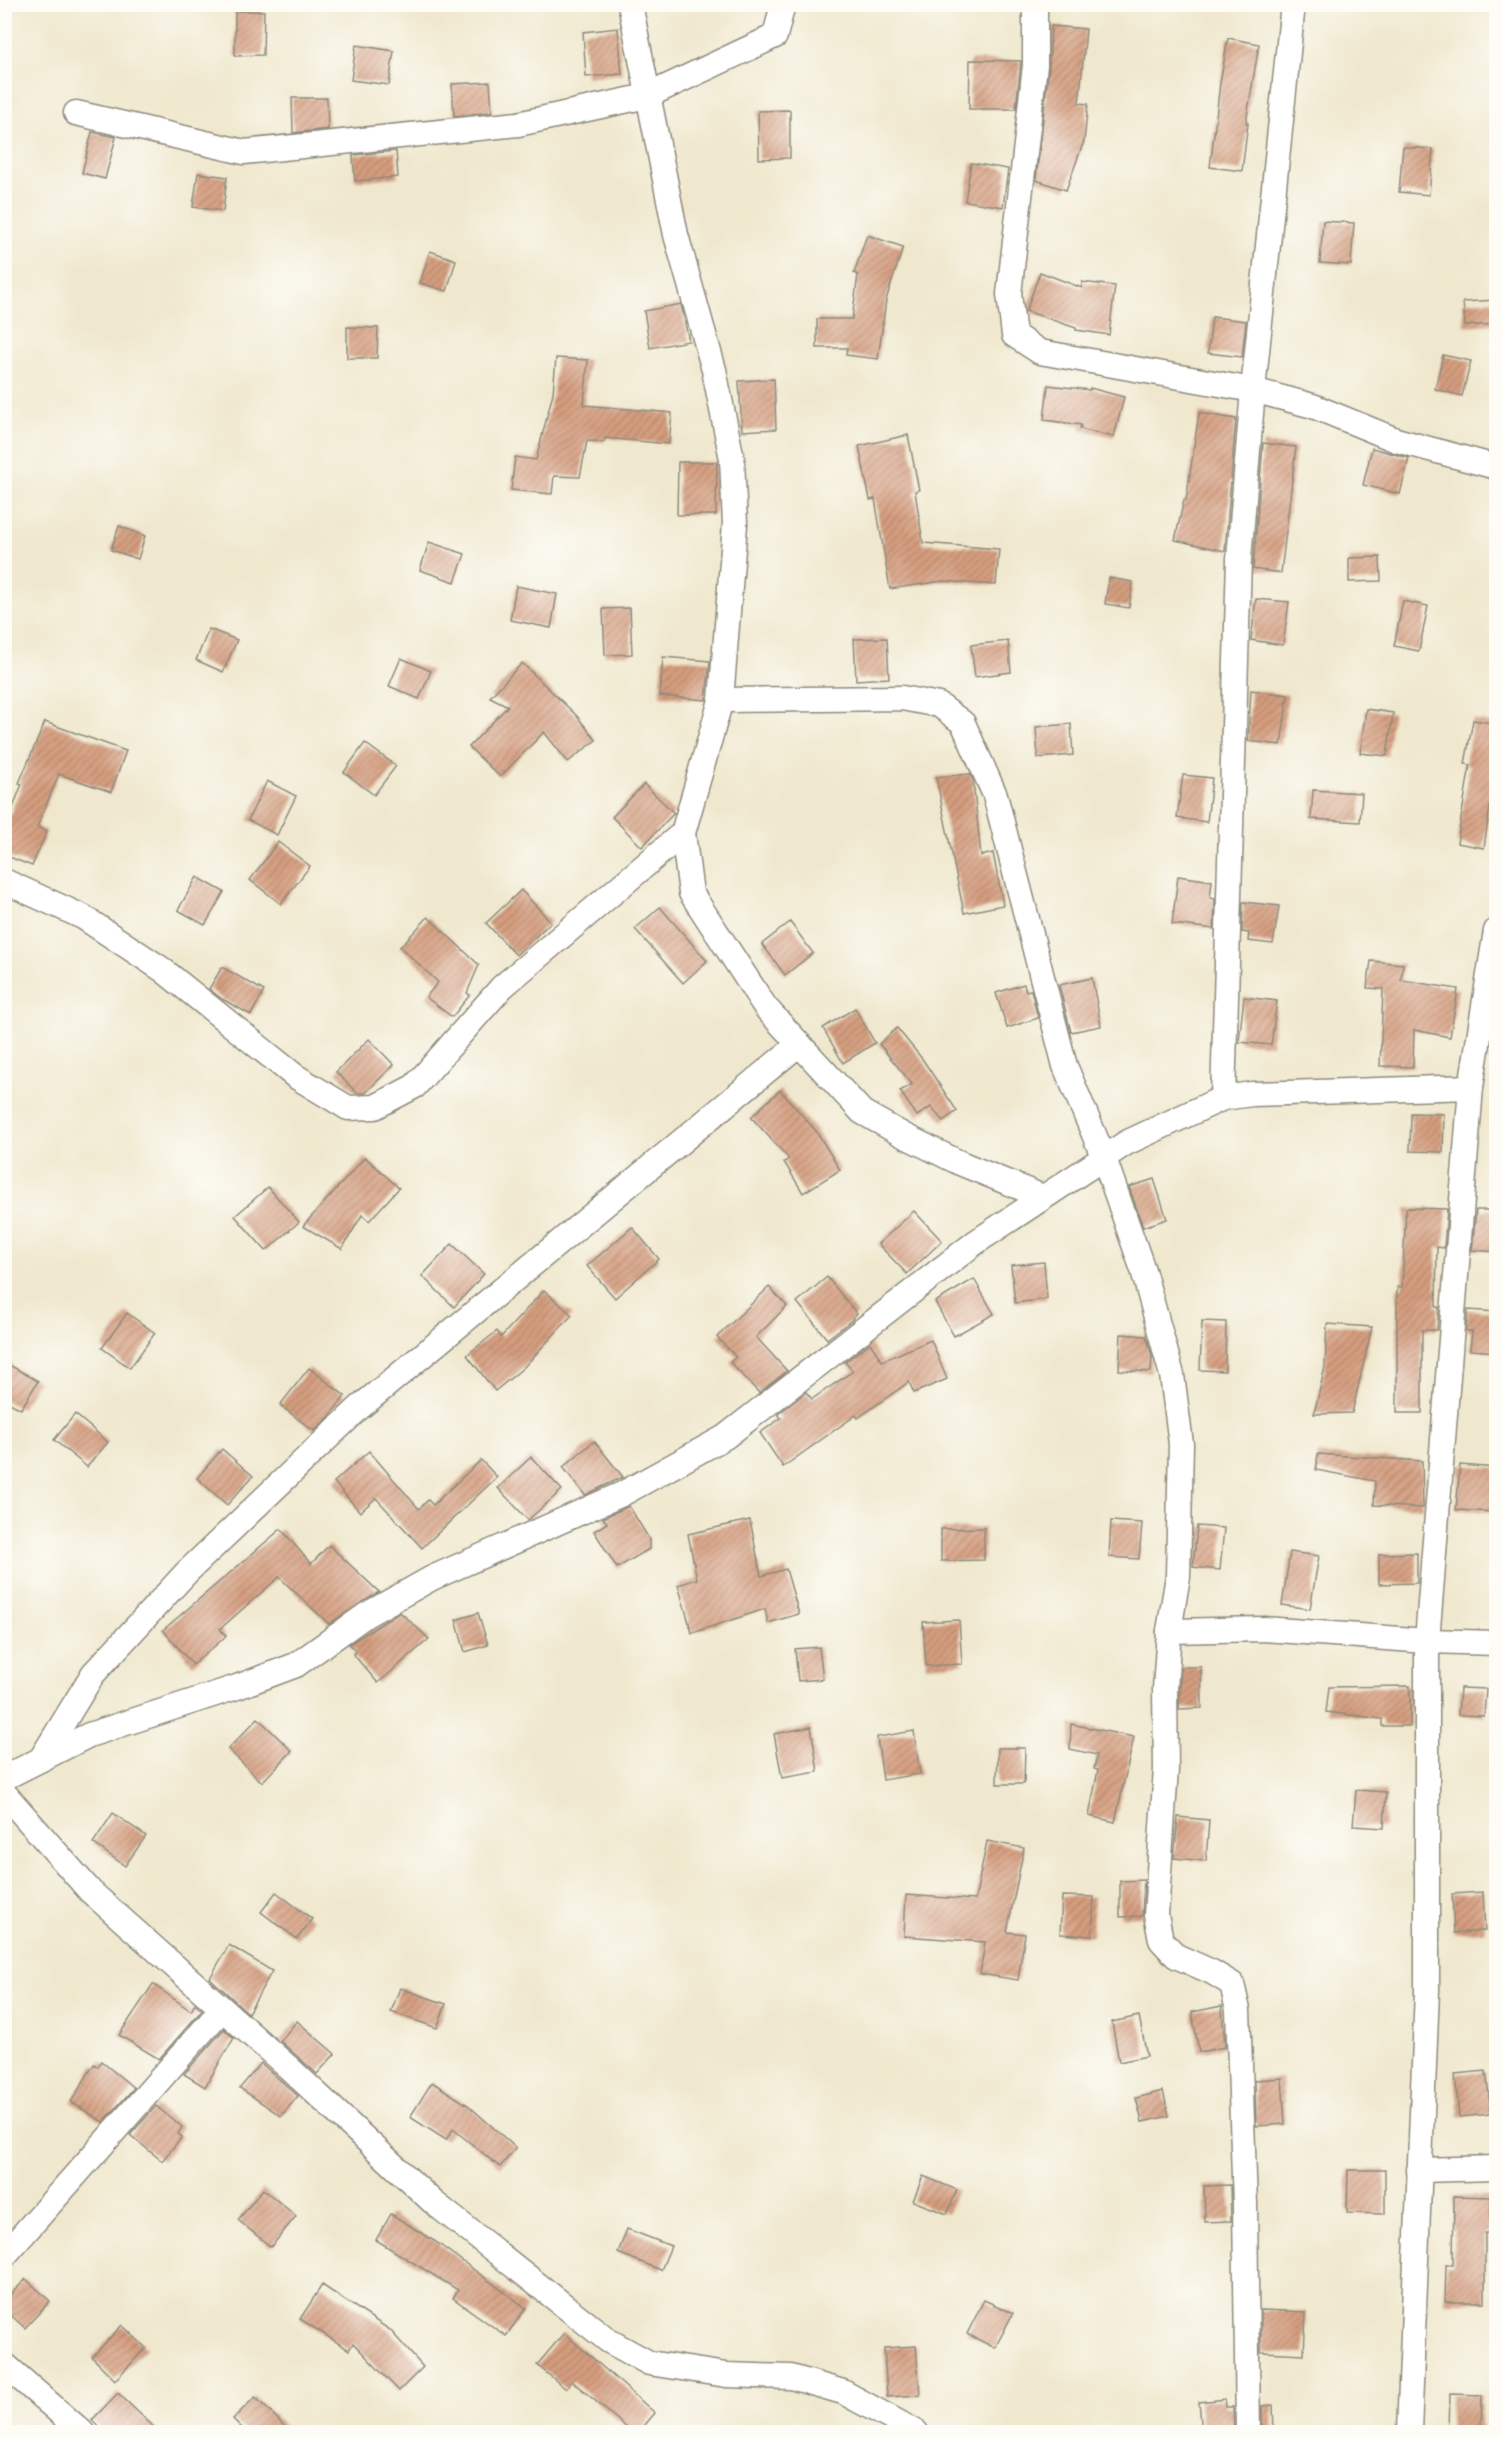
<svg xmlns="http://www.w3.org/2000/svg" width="1501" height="2437" font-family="'Playpen Sans',sans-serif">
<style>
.building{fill:url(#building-hatch)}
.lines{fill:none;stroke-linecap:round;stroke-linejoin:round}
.street-casing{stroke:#8e8a7c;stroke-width:27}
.street{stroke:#fff;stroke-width:24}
</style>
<defs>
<pattern id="building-hatch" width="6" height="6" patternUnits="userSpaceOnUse" patternTransform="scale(1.5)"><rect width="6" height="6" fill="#d69e7f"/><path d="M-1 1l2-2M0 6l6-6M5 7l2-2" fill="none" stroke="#ae8168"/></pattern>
</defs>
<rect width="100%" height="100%" fill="#fdfcf7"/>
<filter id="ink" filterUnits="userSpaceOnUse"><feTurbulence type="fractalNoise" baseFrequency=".0167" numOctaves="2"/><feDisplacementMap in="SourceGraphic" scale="12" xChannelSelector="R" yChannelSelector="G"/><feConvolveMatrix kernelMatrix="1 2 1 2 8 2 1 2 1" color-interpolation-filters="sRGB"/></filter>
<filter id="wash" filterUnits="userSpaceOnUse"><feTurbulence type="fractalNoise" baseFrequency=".008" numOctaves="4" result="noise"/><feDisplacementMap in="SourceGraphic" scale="24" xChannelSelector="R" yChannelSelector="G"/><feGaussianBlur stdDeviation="1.35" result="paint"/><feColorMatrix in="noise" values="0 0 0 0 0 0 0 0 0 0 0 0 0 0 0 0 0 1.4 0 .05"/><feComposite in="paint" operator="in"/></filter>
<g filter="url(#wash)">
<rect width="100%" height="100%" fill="#f0e8ce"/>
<g id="blocks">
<!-- building -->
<g class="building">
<polygon points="235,11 264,11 263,55 235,56"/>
<polygon points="1051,26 1086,29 1079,103 1088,104 1084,141 1066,190 1036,180 1049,66"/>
<polygon points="618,28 622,74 586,77 583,32"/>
<polygon points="1228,38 1259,44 1246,123 1248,123 1242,171 1210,167 1220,83"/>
<polygon points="356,45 394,51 389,85 351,80"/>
<polygon points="970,60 1021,61 1016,109 969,109"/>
<polygon points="490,82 492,112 454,116 452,84"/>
<polygon points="292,98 327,98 328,129 293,133"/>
<polygon points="790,110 790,158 759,159 758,111"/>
<polygon points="92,132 116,137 105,179 82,173"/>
<polygon points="1403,147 1433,149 1429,195 1399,192"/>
<polygon points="396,151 398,177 355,181 353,155"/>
<polygon points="971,163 1008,169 1003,207 965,201"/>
<polygon points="198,173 227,177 223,211 193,207"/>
<polygon points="1323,221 1354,223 1351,265 1320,263"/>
<polygon points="867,235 903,247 886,300 878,359 846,355 847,348 817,348 817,319 852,319 858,275 854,273"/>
<polygon points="430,251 456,260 447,291 420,283"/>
<polygon points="1040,272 1082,288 1082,282 1115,286 1109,335 1076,330 1076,328 1026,311"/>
<polygon points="1497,300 1497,324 1465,326 1463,302"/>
<polygon points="681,304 689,341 650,348 644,311"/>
<polygon points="1212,317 1246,321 1242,357 1208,353"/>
<polygon points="347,327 378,328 377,358 347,358"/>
<polygon points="1443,355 1471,361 1462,396 1435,389"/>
<polygon points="556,358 588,360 584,405 672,413 669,444 605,438 604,442 587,441 580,477 554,476 552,494 511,490 515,457 536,460 553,393"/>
<polygon points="774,379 776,429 742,431 739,381"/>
<polygon points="1048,385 1090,390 1090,388 1124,397 1114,437 1080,429 1081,425 1044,420"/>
<polygon points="1199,413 1236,419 1225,551 1175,540 1184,500 1186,500"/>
<polygon points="908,435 919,490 915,491 923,543 999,549 996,585 943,581 890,589 875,499 870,500 859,446"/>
<polygon points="1263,443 1296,447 1281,573 1253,569"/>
<polygon points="1372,448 1409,458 1400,494 1363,485"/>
<polygon points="678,462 717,462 716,515 677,515"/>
<polygon points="119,526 145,536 138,559 111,550"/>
<polygon points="429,542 465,554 455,582 420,570"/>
<polygon points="1380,557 1381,581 1349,582 1349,558"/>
<polygon points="1109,578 1133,582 1129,608 1105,604"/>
<polygon points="516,586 557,594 551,628 510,620"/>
<polygon points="1256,599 1289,602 1283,645 1251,640"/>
<polygon points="1403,601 1428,606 1419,651 1394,646"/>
<polygon points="630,608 632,654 605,655 603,609"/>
<polygon points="209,629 237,640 223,672 196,660"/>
<polygon points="887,638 889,678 856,680 854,639"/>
<polygon points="1008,641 1011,672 975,677 971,645"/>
<polygon points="663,657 710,661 706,700 660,696"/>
<polygon points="401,658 431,671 419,699 389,686"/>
<polygon points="522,663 576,715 596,740 568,762 544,732 500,777 469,747 508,706 490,697"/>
<polygon points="1251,690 1288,695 1281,745 1248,741"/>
<polygon points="1366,709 1393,713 1387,756 1360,753"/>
<polygon points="1473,720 1497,724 1497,757 1484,848 1457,843 1470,765 1465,764"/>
<polygon points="45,722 126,751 111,792 59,774 37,827 47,831 32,866 4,855 4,831 22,784 19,783"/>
<polygon points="1071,724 1073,755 1038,758 1036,727"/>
<polygon points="365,743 396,766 374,795 344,772"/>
<polygon points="970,774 973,780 981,856 993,853 1003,905 964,913 936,777"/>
<polygon points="1183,775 1212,778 1207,822 1177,818"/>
<polygon points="267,781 296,796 277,835 248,820"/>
<polygon points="644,784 674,813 642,847 612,817"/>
<polygon points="1313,790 1362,793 1360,822 1311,819"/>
<polygon points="278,842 310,866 281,904 250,880"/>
<polygon points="1178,876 1212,881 1210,898 1215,899 1214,929 1172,924"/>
<polygon points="197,877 224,892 205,925 178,910"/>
<polygon points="521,890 551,922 516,955 486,923"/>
<polygon points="1243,902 1279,906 1273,944 1248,941 1249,933 1242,932"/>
<polygon points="660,907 707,961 683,983 635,929"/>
<polygon points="428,917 479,965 467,993 470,995 452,1017 426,997 438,982 400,947"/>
<polygon points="790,922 813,953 785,975 762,944"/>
<polygon points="1371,961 1403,964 1401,980 1458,989 1450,1037 1414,1030 1413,1067 1380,1066 1383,989 1367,988"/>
<polygon points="222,967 264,991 251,1015 222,999 209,989"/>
<polygon points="1092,978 1101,1026 1071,1032 1059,985"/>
<polygon points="1024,984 1026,991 1031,990 1038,1018 1007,1028 996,993"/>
<polygon points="1244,997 1277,1001 1271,1045 1239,1042"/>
<polygon points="855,1008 875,1043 843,1063 823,1028"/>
<polygon points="897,1028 923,1060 957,1111 943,1121 931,1107 917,1116 900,1091 912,1084 879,1044"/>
<polygon points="369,1039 394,1065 365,1093 357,1093 336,1072"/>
<polygon points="780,1090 817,1132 840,1170 803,1193 784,1162 789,1159 751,1117"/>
<polygon points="1411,1113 1444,1114 1443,1152 1410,1151"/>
<polygon points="365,1157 399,1188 369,1221 362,1215 342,1249 303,1226"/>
<polygon points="1154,1179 1167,1219 1143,1227 1129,1187"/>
<polygon points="268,1187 299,1222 266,1251 235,1216"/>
<polygon points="1406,1208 1447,1209 1444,1248 1437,1247 1436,1307 1439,1307 1437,1330 1422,1330 1422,1413 1397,1413 1397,1287 1402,1287"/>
<polygon points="1476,1210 1497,1210 1497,1252 1472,1250"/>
<polygon points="914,1211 942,1241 907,1274 878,1244"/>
<polygon points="632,1227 659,1259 615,1298 587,1266"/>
<polygon points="452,1244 484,1274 454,1307 422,1276"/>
<polygon points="1044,1262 1047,1299 1015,1303 1011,1265"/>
<polygon points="827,1277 857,1314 852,1318 853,1319 827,1339 797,1302"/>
<polygon points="974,1279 994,1314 954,1336 935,1302"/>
<polygon points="769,1287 787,1306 756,1337 787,1371 759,1393 730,1362 736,1357 717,1337"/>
<polygon points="544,1290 572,1315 523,1368 495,1391 467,1355 497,1331 501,1337"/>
<polygon points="1468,1310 1497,1312 1497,1352 1470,1350 1472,1331 1466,1331"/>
<polygon points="127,1313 155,1333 130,1368 102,1348"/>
<polygon points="1202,1321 1226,1322 1225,1371 1200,1370"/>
<polygon points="1327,1324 1372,1327 1352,1413 1314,1414 1325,1367"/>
<polygon points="1121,1334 1146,1336 1152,1355 1151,1372 1119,1370"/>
<polygon points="931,1340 947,1379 914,1393 909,1382 858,1418 856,1415 783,1467 760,1433 781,1418 778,1414 806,1392 812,1399 853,1371 845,1362 870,1343 882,1361"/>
<polygon points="4,1362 38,1381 21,1409 4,1400"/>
<polygon points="309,1368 345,1396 329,1417 314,1431 280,1405"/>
<polygon points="75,1414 108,1442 87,1467 54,1440"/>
<polygon points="594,1441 623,1477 585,1495 563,1467"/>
<polygon points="222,1449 253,1476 227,1505 197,1478"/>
<polygon points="369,1451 419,1509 428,1500 433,1505 481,1460 497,1477 422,1548 376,1498 360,1512 334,1482"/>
<polygon points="1318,1454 1422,1461 1423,1508 1374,1505 1375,1481 1316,1470"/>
<polygon points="531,1457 562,1490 528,1520 498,1488"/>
<polygon points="1460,1465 1497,1468 1497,1512 1456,1510"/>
<polygon points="629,1506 649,1539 649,1549 617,1568 594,1531 607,1523 603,1518"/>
<polygon points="750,1520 761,1576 786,1569 799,1614 768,1623 765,1609 692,1633 678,1585 697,1579 688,1534"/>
<polygon points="1111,1521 1142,1523 1139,1559 1109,1557"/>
<polygon points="1197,1526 1224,1528 1220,1570 1193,1567"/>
<polygon points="984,1528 984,1560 941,1561 941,1529"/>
<polygon points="281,1529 311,1564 329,1545 379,1592 329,1624 279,1577 220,1629 226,1636 193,1665 163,1630"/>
<polygon points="1290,1552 1319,1556 1310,1609 1282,1605"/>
<polygon points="1417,1553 1417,1583 1379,1584 1379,1554"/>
<polygon points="400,1612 429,1639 378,1683 353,1654 356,1651 349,1644"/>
<polygon points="478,1613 488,1645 465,1652 456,1620"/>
<polygon points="959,1620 962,1664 926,1666 923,1622"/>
<polygon points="819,1647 823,1679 798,1681 795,1649"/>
<polygon points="1181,1667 1201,1667 1202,1708 1179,1709"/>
<polygon points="1410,1686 1410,1726 1382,1726 1382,1719 1326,1712 1329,1687"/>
<polygon points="1460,1688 1486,1689 1484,1716 1458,1715"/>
<polygon points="258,1718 292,1751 262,1782 228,1749"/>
<polygon points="1071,1724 1134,1737 1115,1822 1089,1816 1098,1770 1094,1769 1097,1755 1070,1749"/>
<polygon points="811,1727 818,1772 782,1778 774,1734"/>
<polygon points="914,1731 920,1774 883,1780 877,1737"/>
<polygon points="998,1748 1025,1748 1024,1784 997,1784"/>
<polygon points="1356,1790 1386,1792 1384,1828 1353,1826"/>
<polygon points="113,1813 146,1836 125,1866 93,1843"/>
<polygon points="1178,1817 1209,1820 1206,1861 1174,1858"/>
<polygon points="987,1841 1024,1848 1007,1932 1025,1934 1018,1980 980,1974 985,1942 904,1936 906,1895 975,1900"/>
<polygon points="1144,1880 1142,1916 1120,1917 1120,1881"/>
<polygon points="276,1892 312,1919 297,1939 261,1912"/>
<polygon points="1483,1892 1485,1931 1454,1933 1452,1894"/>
<polygon points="1062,1896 1094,1897 1092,1936 1060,1934"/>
<polygon points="229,1945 272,1971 248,2013 210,1978"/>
<polygon points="153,1984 191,2011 195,2004 202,2010 159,2059 119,2035"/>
<polygon points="400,1988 446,2004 437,2028 391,2012"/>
<polygon points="1222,2006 1225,2047 1199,2052 1192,2012"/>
<polygon points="1139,2016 1147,2056 1119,2062 1112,2022"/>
<polygon points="297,2021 335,2054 317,2074 280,2041"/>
<polygon points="224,2029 234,2038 205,2087 184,2074"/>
<polygon points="101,2061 134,2088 103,2122 71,2102 94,2064 98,2067"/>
<polygon points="261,2063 298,2096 281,2116 240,2088"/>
<polygon points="1486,2071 1491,2114 1459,2117 1455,2074"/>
<polygon points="1282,2078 1285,2124 1256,2126 1255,2080"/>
<polygon points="432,2082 468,2105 516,2148 500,2167 453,2129 446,2140 410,2117"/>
<polygon points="1163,2091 1169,2116 1142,2122 1136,2098"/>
<polygon points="156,2106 182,2127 178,2134 182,2137 162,2161 130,2135"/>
<polygon points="1348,2170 1385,2170 1385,2214 1347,2213"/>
<polygon points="923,2176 957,2190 947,2214 913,2201"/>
<polygon points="1230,2185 1231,2221 1205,2222 1204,2186"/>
<polygon points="263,2189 296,2216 271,2247 238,2220"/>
<polygon points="1454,2196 1491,2197 1490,2233 1485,2233 1485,2302 1445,2302 1446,2265 1453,2265"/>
<polygon points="391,2214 436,2242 526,2308 506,2336 453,2298 458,2290 376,2240"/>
<polygon points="627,2229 671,2246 661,2270 618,2253"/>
<polygon points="26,2279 50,2301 25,2328 4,2309 4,2301"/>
<polygon points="322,2285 390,2330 423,2367 399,2391 353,2343 349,2350 300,2319"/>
<polygon points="984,2300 1013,2313 995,2348 967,2334"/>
<polygon points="1261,2310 1306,2312 1304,2354 1261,2352"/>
<polygon points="122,2325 146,2348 115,2380 92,2357"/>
<polygon points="564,2333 655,2413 638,2433 633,2433 572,2381 566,2389 537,2365"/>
<polygon points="916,2346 920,2395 887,2397 884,2348"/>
<polygon points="118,2393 160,2433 104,2433 92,2420"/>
<polygon points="1450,2394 1482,2395 1481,2430 1449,2430"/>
<polygon points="255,2397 292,2433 247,2433 233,2419"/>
<polygon points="1225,2399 1226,2407 1233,2407 1234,2433 1202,2433 1199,2402"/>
<polygon points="1273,2405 1274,2433 1262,2433 1262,2406"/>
</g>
</g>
</g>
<g filter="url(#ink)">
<use href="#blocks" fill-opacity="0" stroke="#8e8a7c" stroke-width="1.5"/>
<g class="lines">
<defs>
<g id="street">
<polyline points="630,4 676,235 714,370 732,459 735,524 721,700 683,833 691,893 766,1008 862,1112 903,1135 960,1163 1043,1197"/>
<polyline points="1035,4 1035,65 1009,294 1014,335 1040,352 1253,390 1313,406 1396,440 1496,467"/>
<polyline points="76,113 244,152 518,124 647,96 775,36 783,4"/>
<polyline points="721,700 902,698 939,705 963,723 995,795 1065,1066 1104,1158 1143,1270 1172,1375 1181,1444 1178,1576 1169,1631 1165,1689 1166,1769 1156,1915 1161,1940 1176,1956 1212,1972 1232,1984 1238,2010 1245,2204 1248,2432"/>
<polyline points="4,881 83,917 163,970 295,1076 348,1108 375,1107 415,1086 502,987 683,833"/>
<polyline points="1223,1098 1239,559 1253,390 1293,4"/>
<polyline points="1169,1631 1264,1629 1427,1641 1496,1643"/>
<polyline points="41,1759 93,1674 187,1572 359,1408 799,1044"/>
<polyline points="4,1778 89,1735 237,1687 296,1665 366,1615 432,1578 622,1494 725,1437 976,1242 1126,1143 1223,1098 1252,1094 1471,1087 1496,931"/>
<polyline points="4,1793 90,1891 289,2068 433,2202 609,2341 649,2363 726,2375 791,2377 843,2392 916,2432"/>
<polyline points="1419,2170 1496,2168"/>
<polyline points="4,2256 222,2009"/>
<polyline points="4,2364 82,2432"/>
<polyline points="1409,2432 1427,1991 1427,1641 1471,1087"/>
</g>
</defs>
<!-- street casing -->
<use href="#street" class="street-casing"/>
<!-- street -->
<use href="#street" class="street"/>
</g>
</g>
<!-- margin -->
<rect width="1501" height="2437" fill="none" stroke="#fdfcf7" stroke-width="24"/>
</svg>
